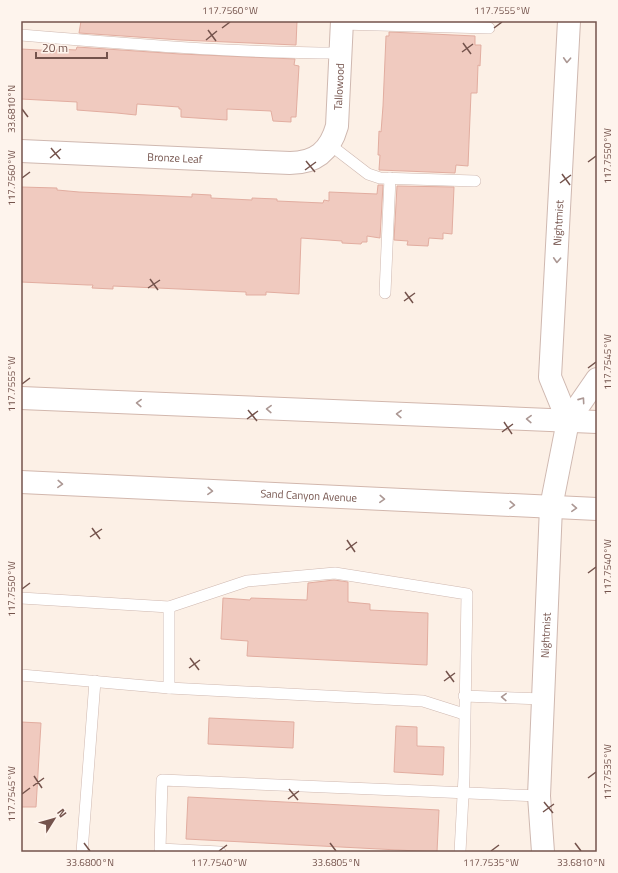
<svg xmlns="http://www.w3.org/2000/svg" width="618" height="873" font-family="'Titillium Web',sans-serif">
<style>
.building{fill:#f0cabf;stroke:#e2ada0}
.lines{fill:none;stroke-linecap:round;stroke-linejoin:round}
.service-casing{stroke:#cfb8b0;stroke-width:12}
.minor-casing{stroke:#cfb8b0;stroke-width:24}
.tertiary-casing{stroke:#cfb8b0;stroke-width:24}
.secondary-casing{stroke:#d2b7ad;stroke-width:24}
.service{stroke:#fff;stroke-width:11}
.minor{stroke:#fff;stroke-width:22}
.tertiary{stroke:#fff;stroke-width:22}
.secondary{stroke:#fff;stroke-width:22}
.oneway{stroke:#ac9894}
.ticks{fill:none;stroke:#74534c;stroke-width:1.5}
.labels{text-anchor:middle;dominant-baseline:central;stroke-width:4;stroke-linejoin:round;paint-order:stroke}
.street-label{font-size:11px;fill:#74534c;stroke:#fef4ed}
.neatline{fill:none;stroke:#74534c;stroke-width:1.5}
.ticks-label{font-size:10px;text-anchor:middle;fill:#74534c}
</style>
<rect width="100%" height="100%" fill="#fcf0e6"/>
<!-- building -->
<g class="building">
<polygon points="81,21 297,21 296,45 181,40 79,33"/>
<polygon points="389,32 475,36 475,45 481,45 480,66 478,65 477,93 471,93 468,166 456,165 455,173 379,170 380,155 378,155 379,131 381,132 383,106 386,36 389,36"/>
<polygon points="77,47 180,54 295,59 294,65 299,66 296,117 291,117 291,122 273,121 271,111 227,109 227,120 181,117 181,109 179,109 179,107 137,104 136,115 117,113 77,110 77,102 21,99 21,49 57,51 57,49 76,50"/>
<polygon points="378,185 383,185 380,238 367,236 367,242 362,242 361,244 342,243 342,241 301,238 299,294 266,292 266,295 246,295 246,292 113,286 113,289 92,288 93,285 88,285 21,282 21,187 57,188 57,190 79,192 192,197 192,194 211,195 211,198 252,200 252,198 277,199 277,201 323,203 324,200 329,201 329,192 377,194"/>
<polygon points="397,186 454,187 452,234 443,233 443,239 429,238 428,246 407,245 408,241 394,240"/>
<polygon points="334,580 348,582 348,602 370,604 370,610 428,613 427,665 247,656 248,641 221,639 223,598 250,600 251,598 307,600 308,583"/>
<polygon points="209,718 294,722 293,748 208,744"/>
<polygon points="21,722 41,723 36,807 21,807"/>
<polygon points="396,726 417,727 417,746 444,747 443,775 394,772"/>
<polygon points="188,797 439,810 437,852 186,839"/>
</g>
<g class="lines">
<defs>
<g id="service">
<polyline points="341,24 489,28"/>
<path d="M21,35C127,44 234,53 340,53"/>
<polyline points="329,144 368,174 380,178 475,181"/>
<polyline points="385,293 390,178"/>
<polyline points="21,598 169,607 247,581 335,573 467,594 464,777 460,852"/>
<polyline points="169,607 169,688"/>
<polyline points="21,675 169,688 423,701 464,714"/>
<polyline points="464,696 543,699"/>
<polyline points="82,852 95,681"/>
<polyline points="220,852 160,849 162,780 539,796"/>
</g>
<g id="minor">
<path id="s1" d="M21,151L290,163C316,163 330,151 337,126L342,21"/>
<path id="s2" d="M543,852L539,796L551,507"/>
</g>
<g id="tertiary">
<path id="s3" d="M568,421L550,377L569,21"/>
<polyline points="551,507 568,421 597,379"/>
</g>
<g id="secondary">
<polyline points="21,398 597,422"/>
<path id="s4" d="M21,482L597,509"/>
</g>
</defs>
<!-- service casing -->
<use href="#service" class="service-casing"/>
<!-- minor casing -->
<use href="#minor" class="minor-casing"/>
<!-- tertiary casing -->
<use href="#tertiary" class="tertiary-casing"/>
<!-- secondary casing -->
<use href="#secondary" class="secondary-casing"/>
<!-- service -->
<use href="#service" class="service"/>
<!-- minor -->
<use href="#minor" class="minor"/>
<!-- tertiary -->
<use href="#tertiary" class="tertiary"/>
<!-- secondary -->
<use href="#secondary" class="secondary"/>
</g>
<!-- one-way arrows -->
<defs><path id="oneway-chevron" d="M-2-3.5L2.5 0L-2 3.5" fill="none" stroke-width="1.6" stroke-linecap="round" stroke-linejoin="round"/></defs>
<g class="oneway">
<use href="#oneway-chevron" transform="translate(567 60) rotate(93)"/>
<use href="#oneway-chevron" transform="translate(557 260) rotate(93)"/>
<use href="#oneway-chevron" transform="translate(582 400) rotate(-55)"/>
<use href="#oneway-chevron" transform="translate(139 403) rotate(-178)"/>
<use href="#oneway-chevron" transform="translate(269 409) rotate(-178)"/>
<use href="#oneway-chevron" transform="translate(399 414) rotate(-178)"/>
<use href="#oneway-chevron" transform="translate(529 419) rotate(-178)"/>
<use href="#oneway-chevron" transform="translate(60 484) rotate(3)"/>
<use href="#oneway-chevron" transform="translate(210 491) rotate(3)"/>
<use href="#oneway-chevron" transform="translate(382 499) rotate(3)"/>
<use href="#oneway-chevron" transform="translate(512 505) rotate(3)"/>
<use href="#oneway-chevron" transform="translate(574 508) rotate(3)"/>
<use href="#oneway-chevron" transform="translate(504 697) rotate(-178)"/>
</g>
<!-- ticks -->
<path class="ticks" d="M222,28L230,22M494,28L502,22M208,30L216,41M206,40L217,31M463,43L471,54M462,52L473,44M22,109L28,117M51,148L60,159M50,158L61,149M306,161L315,172M588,162L596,156M305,170L316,162M562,174L570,185M22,178L30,172M560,183L571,175M150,279L158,290M148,288L160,280M405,292L413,303M404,301L415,293M588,368L596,362M22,384L30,378M248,410L257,421M247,419L258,411M504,422L512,434M502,432L513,424M92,528L100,539M90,537L102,529M347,540L355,552M346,550L357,542M588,573L596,567M22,589L30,583M190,658L199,670M189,668L200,660M446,671L454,682M444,681L455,673M34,776L42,788M588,778L596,772M33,786L44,778M289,789L298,800M22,794L30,788M288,799L299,791M544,802L553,813M543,812L554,804M84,843L90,851M330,843L336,851M575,843L581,851M219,851L227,845M491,851L499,845"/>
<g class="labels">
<!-- street labels -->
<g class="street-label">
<text stroke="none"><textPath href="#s1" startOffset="374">Tallowood</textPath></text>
<text stroke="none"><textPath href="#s1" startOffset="154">Bronze Leaf</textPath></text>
<text stroke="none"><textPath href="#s3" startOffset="202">Nightmist</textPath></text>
<text stroke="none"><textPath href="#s4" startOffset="288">Sand Canyon Avenue</textPath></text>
<text stroke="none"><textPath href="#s2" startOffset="217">Nightmist</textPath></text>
</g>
</g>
<!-- border -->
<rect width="618" height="873" fill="none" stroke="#fef4ed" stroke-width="44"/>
<!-- north arrow -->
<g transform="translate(54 819) rotate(53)" stroke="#fef4ed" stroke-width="3" paint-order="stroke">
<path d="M0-3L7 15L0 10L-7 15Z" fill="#74534c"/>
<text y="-6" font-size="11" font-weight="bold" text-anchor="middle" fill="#74534c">N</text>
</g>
<!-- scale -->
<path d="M36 52v6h71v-6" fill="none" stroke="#74534c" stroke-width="2"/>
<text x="42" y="52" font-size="12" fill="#74534c" stroke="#fef4ed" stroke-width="3" paint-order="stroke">20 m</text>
<rect x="22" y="22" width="574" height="829" class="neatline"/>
<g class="ticks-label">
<text x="230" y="14">117.7560°W</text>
<text x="502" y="14">117.7555°W</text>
<text transform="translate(11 109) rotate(-90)" y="4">33.6810°N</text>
<text transform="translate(607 156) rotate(-90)" y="4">117.7550°W</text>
<text transform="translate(11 178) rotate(-90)" y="4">117.7560°W</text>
<text transform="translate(607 362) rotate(-90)" y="4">117.7545°W</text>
<text transform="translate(11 384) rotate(-90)" y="4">117.7555°W</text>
<text transform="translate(607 567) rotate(-90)" y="4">117.7540°W</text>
<text transform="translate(11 589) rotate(-90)" y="4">117.7550°W</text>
<text transform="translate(607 772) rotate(-90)" y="4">117.7535°W</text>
<text transform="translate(11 794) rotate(-90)" y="4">117.7545°W</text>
<text x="90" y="866">33.6800°N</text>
<text x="219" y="866">117.7540°W</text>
<text x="336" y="866">33.6805°N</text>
<text x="491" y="866">117.7535°W</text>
<text x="581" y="866">33.6810°N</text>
</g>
</svg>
